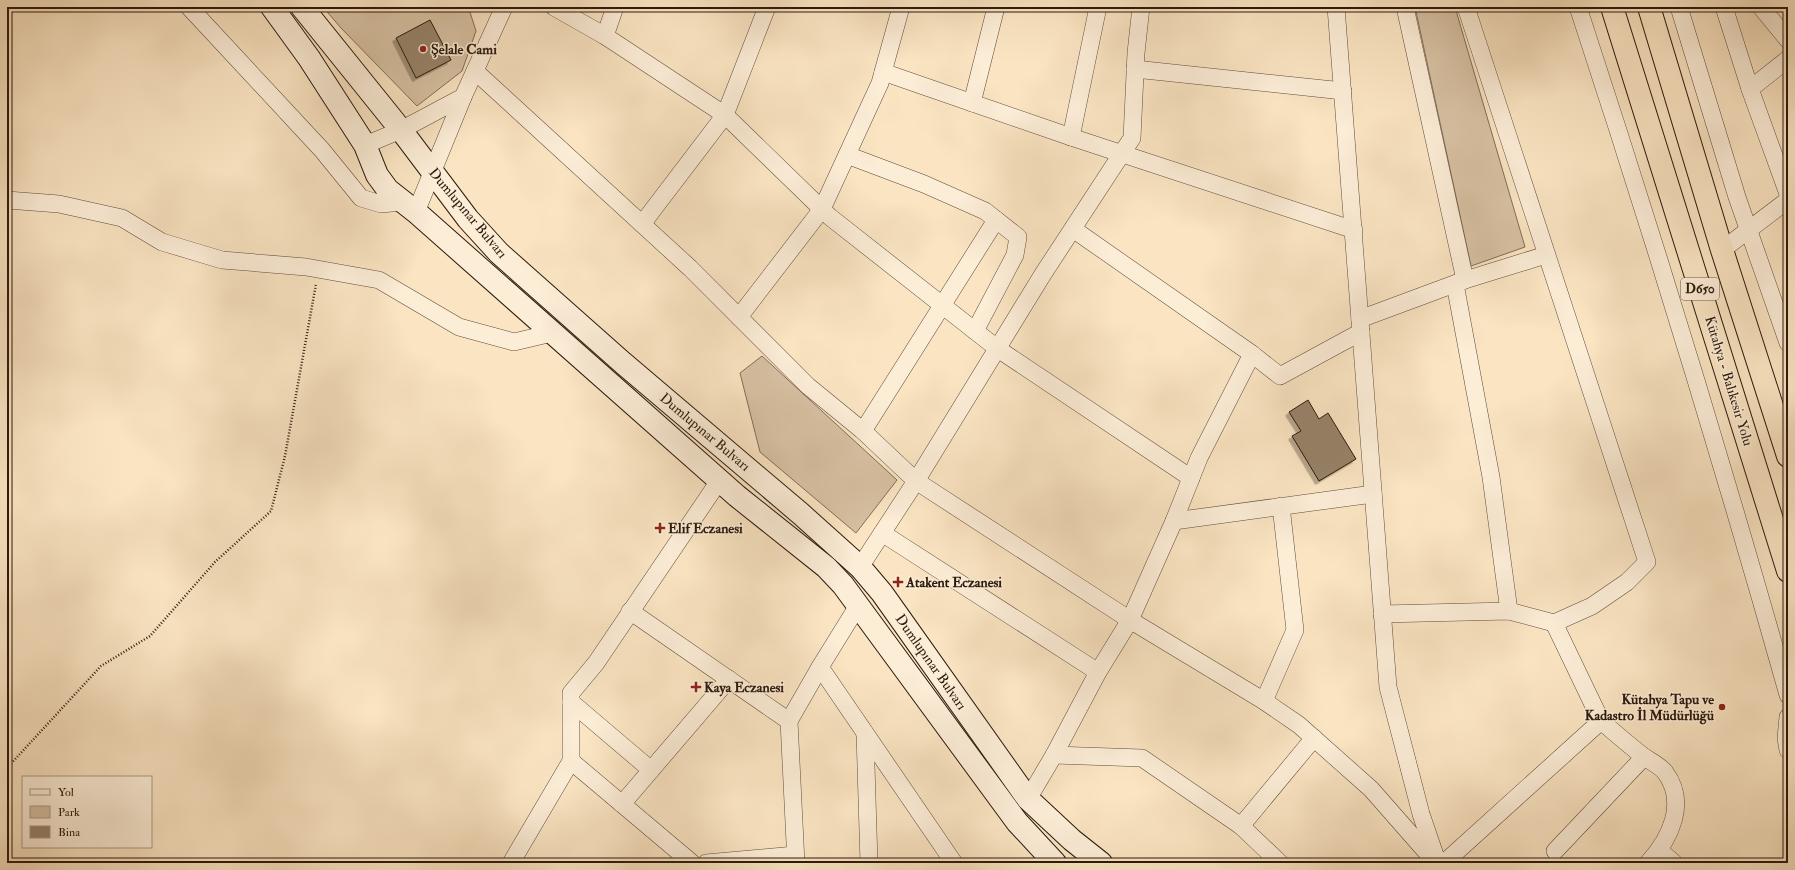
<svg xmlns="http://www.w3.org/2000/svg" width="1795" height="870" font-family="'IM FELL Double Pica',serif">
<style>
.green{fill:#d7c1a3;stroke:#826d58}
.building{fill:#97836b;stroke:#2c190c;filter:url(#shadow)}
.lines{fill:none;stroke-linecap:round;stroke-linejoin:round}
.street-casing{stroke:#604c3a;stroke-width:18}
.secondary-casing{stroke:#2c190c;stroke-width:24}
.highway-casing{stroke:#2c190c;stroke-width:24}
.path{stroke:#2c190c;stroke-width:2.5;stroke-dasharray:1 2;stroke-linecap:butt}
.street{stroke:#fcedd7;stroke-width:17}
.secondary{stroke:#fcedd7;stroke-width:22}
.highway{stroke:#fae4c2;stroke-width:22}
.poi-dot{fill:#8f2418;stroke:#fcedd7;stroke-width:1.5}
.labels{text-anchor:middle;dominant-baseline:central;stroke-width:3;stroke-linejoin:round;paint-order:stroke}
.shield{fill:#fcedd7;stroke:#6a5949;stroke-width:1}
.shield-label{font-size:13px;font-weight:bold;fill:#2c190c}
.poi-label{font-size:14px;font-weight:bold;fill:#2c190c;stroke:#fcedd7;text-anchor:start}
.street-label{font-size:14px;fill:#2c190c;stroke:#fcedd7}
</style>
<defs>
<filter id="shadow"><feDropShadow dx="-3.5" dy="3.5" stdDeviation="0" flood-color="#0004"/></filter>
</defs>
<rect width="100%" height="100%" fill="#fae4c2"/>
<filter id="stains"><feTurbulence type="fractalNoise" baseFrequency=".005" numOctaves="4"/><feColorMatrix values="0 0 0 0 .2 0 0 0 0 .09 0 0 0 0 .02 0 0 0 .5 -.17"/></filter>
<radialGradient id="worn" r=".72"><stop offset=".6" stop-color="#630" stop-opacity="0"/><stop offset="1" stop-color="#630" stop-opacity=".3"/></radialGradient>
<!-- green -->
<g class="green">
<polygon points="323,7 467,7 469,9 476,31 462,71 417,106 341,28"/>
<polygon points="1415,7 1455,7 1525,247 1471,266"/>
<polygon points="762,356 897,480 856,533 760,452 740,373"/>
</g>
<!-- building -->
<g class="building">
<polygon points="430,20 451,60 416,78 396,38"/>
<polygon points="1308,400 1319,419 1328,413 1356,459 1319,481 1292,436 1301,431 1289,412"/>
</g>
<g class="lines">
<defs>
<g id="street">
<polyline points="189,7 322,150 361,198 381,204 402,202"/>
<polyline points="554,7 605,36 725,115 830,217 998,349 1191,478"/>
<polyline points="1336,7 1388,687 1421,814 1436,858"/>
<polyline points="1405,7 1465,280"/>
<path d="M1578,7C1653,235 1723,464 1788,695"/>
<polyline points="1679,7 1737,197 1788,343"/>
<polyline points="1724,7 1750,89"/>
<polyline points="1761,7 1788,40"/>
<polyline points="605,36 615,7"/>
<polyline points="1788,59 1750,89 1788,194"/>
<polyline points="1135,69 1343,91"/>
<polyline points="475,71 690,268 808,386 863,431 916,481 1130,620 1264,701 1299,725 1371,789 1436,863"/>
<polyline points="883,72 1071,137 1354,230"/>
<polyline points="972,103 996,7"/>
<polyline points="1071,137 1098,7"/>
<polyline points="365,145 401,130 463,97 504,7"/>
<polyline points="847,155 924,184 985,211 1018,237 1015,255 975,331"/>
<polyline points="7,200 59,204 122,218 162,242 222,260 306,267 379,280 459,327 514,342 552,333"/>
<polyline points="416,212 463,97"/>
<polyline points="642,224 725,115 767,7"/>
<polyline points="1073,229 1252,354 1280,376 1361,332"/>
<polyline points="1722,250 1788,200"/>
<polyline points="1455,284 1491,477 1509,611"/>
<polyline points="739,317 822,209 880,83 901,7"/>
<polyline points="1360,319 1465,280 1546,255"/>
<polyline points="863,431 996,220"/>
<polyline points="1174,521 1373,494"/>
<polyline points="882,533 1098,672"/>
<polyline points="860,567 916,481 1043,274 1132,138 1136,53 1141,7"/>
<polyline points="630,611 789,721"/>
<polyline points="1382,614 1509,611 1554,623 1592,606 1627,582 1647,562 1466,7"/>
<polyline points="1554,623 1601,721"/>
<polyline points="820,667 954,863"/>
<polyline points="1264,701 1295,630 1281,506"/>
<polyline points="571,702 651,770"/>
<polyline points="1788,717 1786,738 1788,750"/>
<polyline points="865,733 869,863"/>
<polyline points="1054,755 1142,758 1241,826 1280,863"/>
<polyline points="571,761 692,863"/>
<polyline points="1028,799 1054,755 1098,672 1130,620 1174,521 1199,458 1252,354"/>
<polyline points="622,804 729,679"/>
<polyline points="1241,826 1314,738"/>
<polyline points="1659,850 1674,863"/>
<polyline points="1555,851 1644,757"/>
<polyline points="511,863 571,761 571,693 596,663 719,481"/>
<polyline points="706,863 795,855"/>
<polyline points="796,863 789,721 820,667 859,604"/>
<path d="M1444,863L1601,721C1615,733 1629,745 1643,756C1650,761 1660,766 1665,772C1688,803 1670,839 1648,863"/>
</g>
<g id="secondary">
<polyline points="272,7 309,58 365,145 377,175 388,190 416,212 737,496 826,567 843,585 1017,822 1055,863"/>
<polyline points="302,7 401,130 468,219 499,253 623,363 801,514 860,567 882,593 1028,799 1072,840 1101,863"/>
</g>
<g id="highway">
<polyline points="1612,7 1788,571"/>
<polyline points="1649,7 1722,250 1788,456"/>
</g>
</defs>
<!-- street casing -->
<use href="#street" class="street-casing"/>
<!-- secondary casing -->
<use href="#secondary" class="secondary-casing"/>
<!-- highway casing -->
<use href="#highway" class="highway-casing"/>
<!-- path -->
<polyline class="path" points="7,768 101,666 150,636 215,562 271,511 285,456 316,284"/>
<!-- street -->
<use href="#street" class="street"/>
<!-- secondary -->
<use href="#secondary" class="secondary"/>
<!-- highway -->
<use href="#highway" class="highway"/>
</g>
<!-- markers -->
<g class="poi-dot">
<circle cx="423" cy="49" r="4"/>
<path d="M658 522h4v4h4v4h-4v4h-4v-4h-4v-4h4z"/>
<path d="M896 576h4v4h4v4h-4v4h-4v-4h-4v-4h4z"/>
<path d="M694 681h4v4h4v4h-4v4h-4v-4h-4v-4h4z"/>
<circle cx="1722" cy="707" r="4"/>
</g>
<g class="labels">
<!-- shield labels -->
<rect class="shield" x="1681" y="278" width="38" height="22" rx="3"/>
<g class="shield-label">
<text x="1700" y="289">D650</text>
</g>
<!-- poi labels -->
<g class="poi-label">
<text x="431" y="49">Şelale Cami</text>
<text x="668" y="528">Elif Eczanesi</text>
<text x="906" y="582">Atakent Eczanesi</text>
<text x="704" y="687">Kaya Eczanesi</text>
<text x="1714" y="699" text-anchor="end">Kütahya Tapu ve<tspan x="1714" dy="16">Kadastro İl Müdürlüğü</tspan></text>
</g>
<!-- street labels -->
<g class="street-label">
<text transform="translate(468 213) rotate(50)">Dumlupınar Bulvarı</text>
<text transform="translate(1729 381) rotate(73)">Kütahya - Balıkesir Yolu</text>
<text transform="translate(705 432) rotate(40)">Dumlupınar Bulvarı</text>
<text transform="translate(931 662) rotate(55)">Dumlupınar Bulvarı</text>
</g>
</g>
<!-- margin -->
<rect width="1795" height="870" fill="none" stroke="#fae4c2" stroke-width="24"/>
<rect x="8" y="8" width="1779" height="854" fill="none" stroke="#2c190c" stroke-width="2"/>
<rect x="12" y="12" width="1771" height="846" fill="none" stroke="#2c190c"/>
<!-- legend -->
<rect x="22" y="776" width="130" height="72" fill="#fcedd7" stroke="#a99886"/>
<rect x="30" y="789" width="20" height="6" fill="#fcedd7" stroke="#a99886"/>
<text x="58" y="796" font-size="12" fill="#2c190c">Yol</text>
<rect x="30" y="806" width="20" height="12" fill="#d7c1a3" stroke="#a99886"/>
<text x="58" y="816" font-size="12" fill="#2c190c">Park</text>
<rect x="30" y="826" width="20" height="12" fill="#97836b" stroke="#a99886"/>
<text x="58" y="836" font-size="12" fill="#2c190c">Bina</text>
<rect width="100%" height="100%" filter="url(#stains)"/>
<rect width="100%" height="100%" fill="url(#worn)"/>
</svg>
